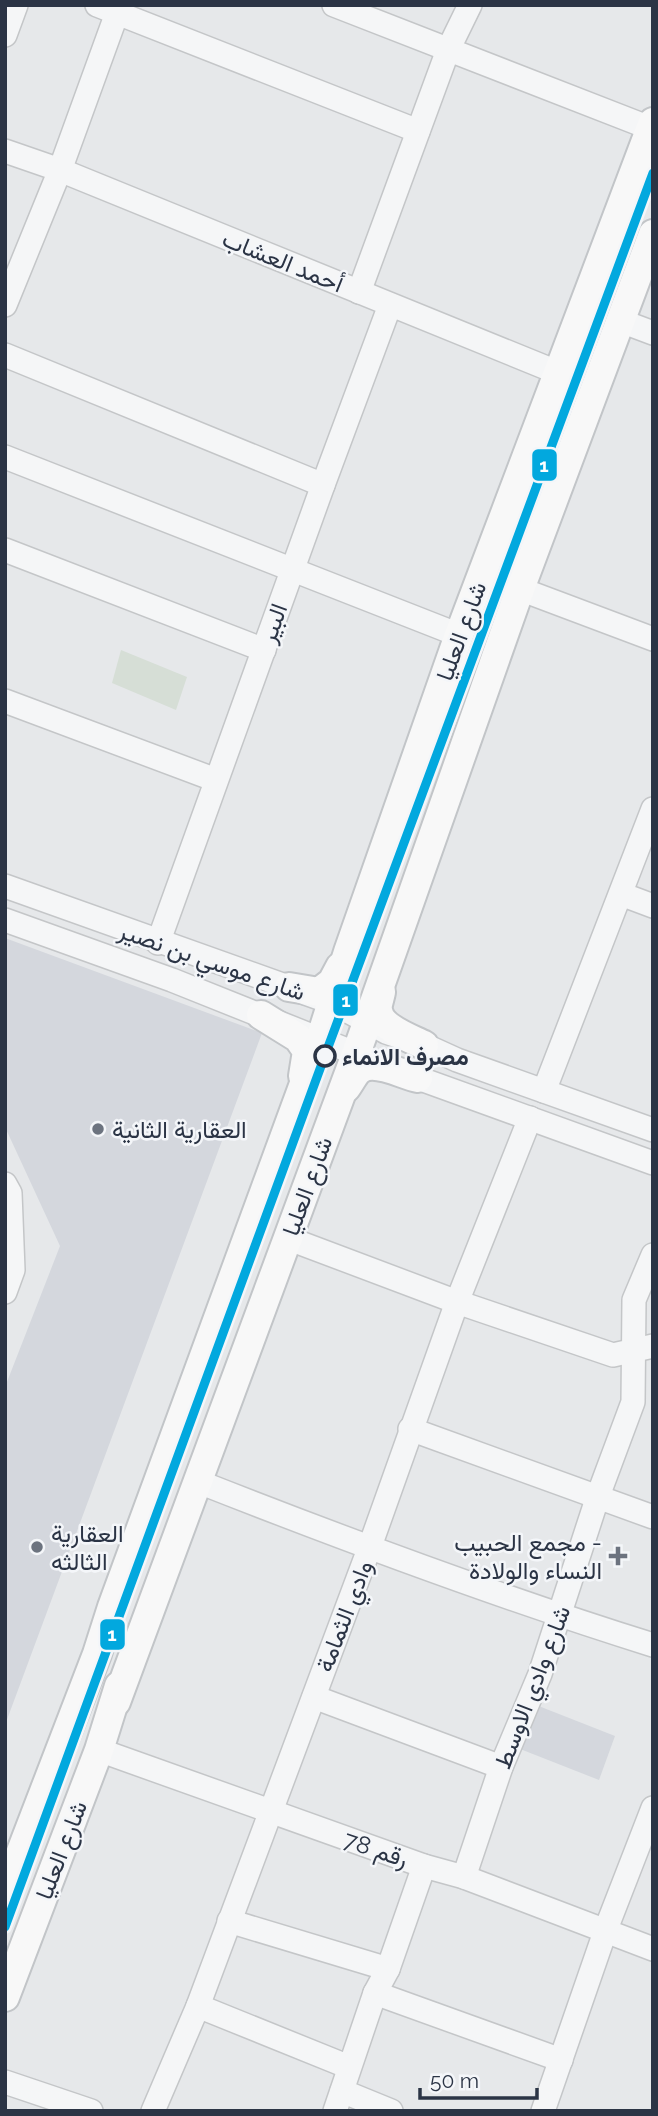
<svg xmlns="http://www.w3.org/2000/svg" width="658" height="2116" font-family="Raleway,Vazirmatn,sans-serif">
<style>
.built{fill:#d4d7dd}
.green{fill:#d6ded6}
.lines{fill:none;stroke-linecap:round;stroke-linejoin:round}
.minor-casing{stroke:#c4c6c8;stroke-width:26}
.major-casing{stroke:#c2c5c8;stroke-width:32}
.minor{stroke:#f5f6f7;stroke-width:23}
.major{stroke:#f8f8f8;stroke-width:28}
.metro-1-casing{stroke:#f4f6f9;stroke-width:14}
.metro-1{stroke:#02a8de;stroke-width:9}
.stop-dot{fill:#f4f6f9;stroke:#2b3445;stroke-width:3.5}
.poi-dot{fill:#6c737f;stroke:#f4f6f9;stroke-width:2.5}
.labels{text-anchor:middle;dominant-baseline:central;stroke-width:5;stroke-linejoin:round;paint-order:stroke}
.street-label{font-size:24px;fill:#2b3445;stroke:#f4f6f9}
.stop-label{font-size:24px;font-weight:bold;fill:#2b3445;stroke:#f4f6f9;text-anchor:start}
.poi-label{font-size:24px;fill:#2b3445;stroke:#f4f6f9;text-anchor:start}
.line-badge{stroke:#f4f6f9;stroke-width:2.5}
.badge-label{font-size:19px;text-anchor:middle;font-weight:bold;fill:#fff}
</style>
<rect width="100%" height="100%" fill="#e6e8ea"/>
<!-- built -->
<g class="built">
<polygon points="5,938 262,1033 5,1725 5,1387 60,1246 5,1127"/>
<polygon points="531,1703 615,1736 599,1780 515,1747"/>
</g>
<!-- green -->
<polygon class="green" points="121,650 187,677 176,710 112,683"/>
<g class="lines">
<defs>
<g id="minor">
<polyline points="97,5 418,131"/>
<polyline points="334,5 650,128"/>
<polyline points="5,35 16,5"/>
<polyline points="5,151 60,170 559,373"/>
<polyline points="359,292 448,50 470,5"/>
<polyline points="5,305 60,170 117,13"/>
<polyline points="621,321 653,333"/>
<polyline points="5,355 323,485"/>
<polyline points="5,457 459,635"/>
<polyline points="5,550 264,650"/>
<polyline points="520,589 653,639"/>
<polyline points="5,701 216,780"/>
<polyline points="5,886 333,1003 386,1032 424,1045 457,1060 653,1130"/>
<polyline points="621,894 653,906"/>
<polyline points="5,920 172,980 372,1060"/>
<polyline points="158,943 323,485 390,305"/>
<polyline points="404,1073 653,1163"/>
<polyline points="544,1091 653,809"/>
<polyline points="5,1184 10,1193 13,1270 5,1292"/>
<polyline points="287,1238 457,1302 613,1355 653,1346"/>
<polyline points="410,1429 653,1517"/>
<path d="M199,1482C349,1541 499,1597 653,1645"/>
<polyline points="314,1697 501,1767"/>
<polyline points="99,1750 424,1866 464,1877 653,1949"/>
<polyline points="464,1877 501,1767 540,1674 598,1496 633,1402 634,1300 653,1255"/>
<polyline points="229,1921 388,1969"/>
<polyline points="375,1993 561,2060"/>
<polyline points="198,2006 349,2067"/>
<polyline points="5,2082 91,2111"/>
<polyline points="342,2091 391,2111"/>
<polyline points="153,2111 198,2006 369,1549 457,1302 530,1118"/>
<polyline points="335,2111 375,1993 388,1969 424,1866"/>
<polyline points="543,2111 606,1929 653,1808"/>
</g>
<g id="major">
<polyline points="289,987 319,992 332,982 340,967"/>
<path d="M381,992C380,998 377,1005 378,1010C380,1028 410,1038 424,1045"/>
<polyline points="261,1015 298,1038 307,1051 303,1076"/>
<path d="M346,1088C350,1083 354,1074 359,1070C374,1058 402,1075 418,1078"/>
<polyline points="116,1702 356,1054 520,589 653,234"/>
<polyline points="5,1893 97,1654 112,1607 320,1040 348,952 459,635 653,122"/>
<polyline points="5,1997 99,1750 119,1686"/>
</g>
</defs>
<!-- minor casing -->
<use href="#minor" class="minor-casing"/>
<!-- major casing -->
<use href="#major" class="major-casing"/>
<!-- minor -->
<use href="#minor" class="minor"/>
<!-- major -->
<use href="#major" class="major"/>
<defs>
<polyline id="metro-1" points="5,1927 324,1058 653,173"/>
</defs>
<!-- metro-1 casing -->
<use href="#metro-1" class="metro-1-casing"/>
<!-- metro-1 -->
<use href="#metro-1" class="metro-1"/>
</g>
<!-- markers -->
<circle class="stop-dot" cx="325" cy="1056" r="10"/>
<g class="poi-dot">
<circle cx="98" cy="1129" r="7"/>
<circle cx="37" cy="1547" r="7"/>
<path d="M614.5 1545.5h7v7h7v7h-7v7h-7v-7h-7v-7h7z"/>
</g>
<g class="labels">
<!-- street labels -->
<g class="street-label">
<text transform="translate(283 261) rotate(22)">أحمد العشاب</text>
<text transform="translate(273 623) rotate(-70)">البير</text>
<text transform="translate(461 631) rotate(-70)">شارع العليا</text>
<text transform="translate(212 961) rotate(19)">شارع موسي بن نصير</text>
<text transform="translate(307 1186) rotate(-70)">شارع العليا</text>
<text transform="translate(344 1616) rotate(-69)">وادي الثمامة</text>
<text transform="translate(532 1687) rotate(-69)">شارع وادي الاوسط</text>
<text transform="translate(376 1849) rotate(19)">رقم 78</text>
<text transform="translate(61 1850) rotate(-69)">شارع العليا</text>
</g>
<!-- stop labels -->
<g class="stop-label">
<text x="342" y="1056">مصرف الانماء</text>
</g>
<!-- poi labels -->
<g class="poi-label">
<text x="112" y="1129">العقارية الثانية</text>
<text x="51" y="1533">العقارية<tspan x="51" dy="28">الثالثه</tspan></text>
<text x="602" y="1542" text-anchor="end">مجمع الحبيب -<tspan x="602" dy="28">النساء والولادة</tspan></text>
</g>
</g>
<g class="line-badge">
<rect x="531" y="448" width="27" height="34" rx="7" fill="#02a8de"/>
<rect x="332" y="983" width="27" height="34" rx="7" fill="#02a8de"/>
<rect x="99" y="1618" width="27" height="33" rx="7" fill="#02a8de"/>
</g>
<g class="badge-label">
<text x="544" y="472">1</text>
<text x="346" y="1007">1</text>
<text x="112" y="1641">1</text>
</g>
<!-- border -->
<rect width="658" height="2116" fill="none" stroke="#2b3445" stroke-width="14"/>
<!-- scale -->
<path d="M420 2088v10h117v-10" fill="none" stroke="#2b3445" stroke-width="3.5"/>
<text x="430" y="2088" font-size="21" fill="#2b3445" stroke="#f4f6f9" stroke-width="5" paint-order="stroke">50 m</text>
</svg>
